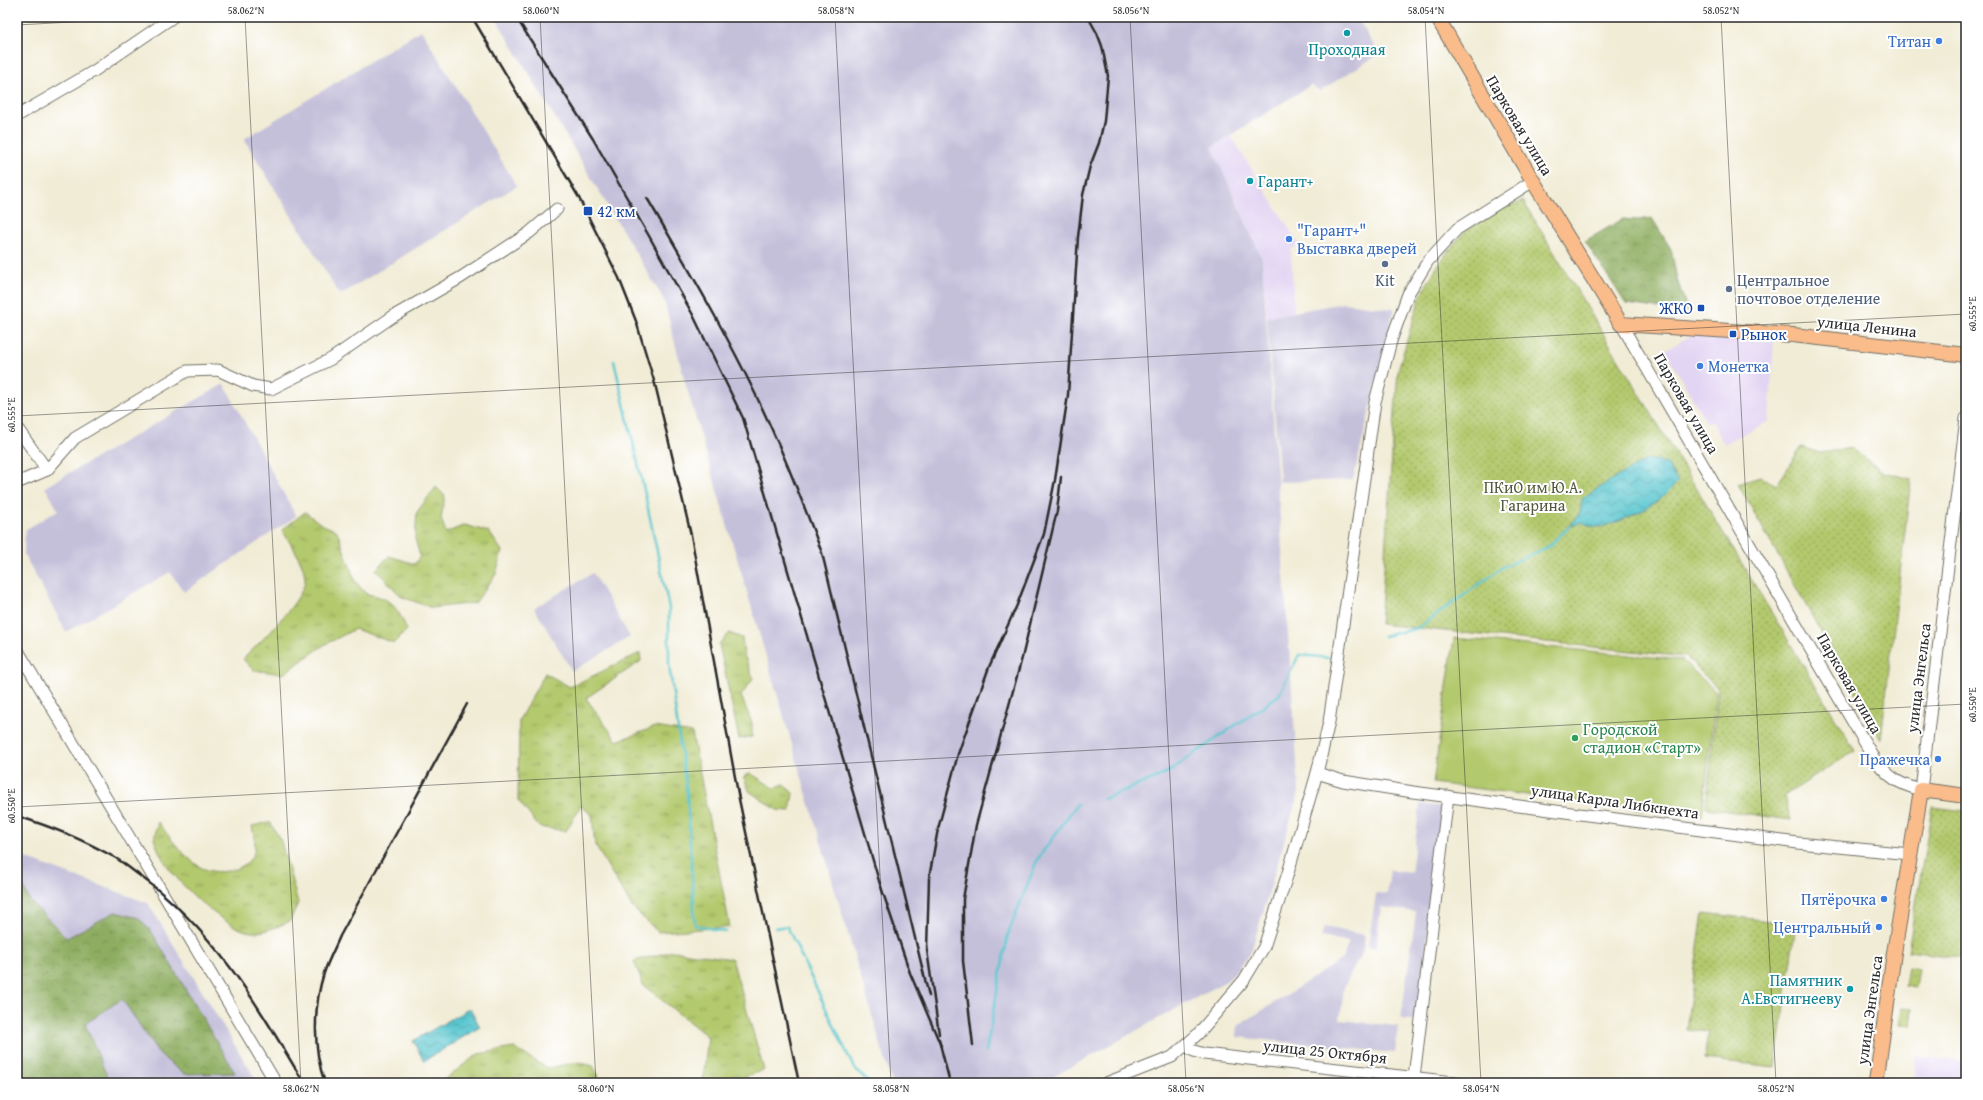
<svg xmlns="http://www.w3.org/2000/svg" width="1983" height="1100" font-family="'Gentium Book Plus',serif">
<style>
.built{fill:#e2d4f3}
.industrial{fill:#c5c0da}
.grass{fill:url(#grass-tufts);stroke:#6f7a4c}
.forest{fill:url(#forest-crowns);stroke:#5c6c46}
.park{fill:url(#park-dots);stroke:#6f7a4c}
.pitch{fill:#b3c96d;stroke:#6f7a4c}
.water{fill:url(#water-waves);stroke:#42787d}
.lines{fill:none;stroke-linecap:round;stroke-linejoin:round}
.stream{stroke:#59c6cf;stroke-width:2.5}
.minor-casing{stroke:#706f66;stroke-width:13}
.major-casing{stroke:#706f66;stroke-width:16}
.minor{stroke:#fff;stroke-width:11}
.major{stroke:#fabc8b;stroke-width:14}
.rail{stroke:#2b2b2b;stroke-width:2.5}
.ticks{fill:none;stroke:#2b2b2b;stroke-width:1;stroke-opacity:0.45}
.culture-dot{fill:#0f9aa8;stroke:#fff;stroke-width:1.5}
.shop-dot{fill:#3f7fe0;stroke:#fff;stroke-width:1.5}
.transit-dot{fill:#1a4fb4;stroke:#fff;stroke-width:1.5}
.service-dot{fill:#5c6f8a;stroke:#fff;stroke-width:1.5}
.leisure-dot{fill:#2e9e5b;stroke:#fff;stroke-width:1.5}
.labels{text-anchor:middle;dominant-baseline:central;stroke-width:4;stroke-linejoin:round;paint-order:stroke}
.shop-label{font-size:16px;fill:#366cbe;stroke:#fff;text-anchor:end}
.culture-label{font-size:16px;fill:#0d838f;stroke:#fff}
.street-label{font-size:16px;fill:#2b2b2b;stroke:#fff}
.transit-label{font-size:16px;fill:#164399;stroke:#fff;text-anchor:start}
.service-label{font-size:16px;fill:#4e5e75;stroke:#fff}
.park-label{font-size:16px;fill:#545a3f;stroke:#fff}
.leisure-label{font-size:16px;fill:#27864d;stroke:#fff;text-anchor:start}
.neatline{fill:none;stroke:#2b2b2b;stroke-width:1.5}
.ticks-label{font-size:10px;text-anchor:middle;fill:#2b2b2b}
</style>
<defs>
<pattern id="grass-tufts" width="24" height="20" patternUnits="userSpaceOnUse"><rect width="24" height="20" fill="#b3c96d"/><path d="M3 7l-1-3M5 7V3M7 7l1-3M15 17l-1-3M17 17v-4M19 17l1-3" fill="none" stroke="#92a35a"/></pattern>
<pattern id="forest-crowns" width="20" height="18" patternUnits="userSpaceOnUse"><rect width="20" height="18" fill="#8ead60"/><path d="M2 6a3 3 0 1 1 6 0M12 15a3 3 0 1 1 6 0" fill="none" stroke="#748d4f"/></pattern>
<pattern id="park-dots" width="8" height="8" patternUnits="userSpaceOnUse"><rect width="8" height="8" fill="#b3c96d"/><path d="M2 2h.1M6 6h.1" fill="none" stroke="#92a35a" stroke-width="1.8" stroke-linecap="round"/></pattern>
<pattern id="water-waves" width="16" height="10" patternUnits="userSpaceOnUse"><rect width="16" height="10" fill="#59c6cf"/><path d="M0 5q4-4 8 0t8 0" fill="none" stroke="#4aa1a8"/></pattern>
</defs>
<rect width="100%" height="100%" fill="#fff"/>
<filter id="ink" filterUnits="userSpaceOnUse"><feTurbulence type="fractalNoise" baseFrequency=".025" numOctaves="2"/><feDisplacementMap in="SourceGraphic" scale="8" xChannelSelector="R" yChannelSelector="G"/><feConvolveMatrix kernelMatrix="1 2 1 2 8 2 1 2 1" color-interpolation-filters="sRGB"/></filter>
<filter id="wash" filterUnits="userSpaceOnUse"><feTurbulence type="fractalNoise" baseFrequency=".012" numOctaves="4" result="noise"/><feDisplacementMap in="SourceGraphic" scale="16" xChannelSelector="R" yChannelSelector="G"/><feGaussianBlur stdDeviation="0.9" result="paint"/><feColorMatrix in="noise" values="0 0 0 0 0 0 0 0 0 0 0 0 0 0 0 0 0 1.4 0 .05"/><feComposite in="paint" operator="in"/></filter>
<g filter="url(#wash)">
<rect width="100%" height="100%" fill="#f1ecd5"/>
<!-- built -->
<g class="built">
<polygon points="1230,135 1299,244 1291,250 1294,312 1267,317 1262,259 1212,147"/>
<polygon points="1696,333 1774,339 1769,421 1724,444 1712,421 1707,424 1665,350"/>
<polygon points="1916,1056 1966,1062 1966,1083 1913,1083"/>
</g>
<!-- industrial -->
<g class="industrial">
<polygon points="495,17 1357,17 1379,54 1320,91 1311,85 1212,147 1262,259 1299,792 1251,952 1228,980 1042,1083 892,1083 685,382 664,300"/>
<polygon points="421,30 517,186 340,295 244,139"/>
<polygon points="1343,303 1394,309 1353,480 1280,482 1267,317"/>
<polygon points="224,384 296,516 184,592 170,572 66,632 24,554 25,530 58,510 45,487"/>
<polygon points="593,573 630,637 572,671 534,608"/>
<polygon points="1420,804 1445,807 1416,1021 1401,1019 1416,912 1381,907 1376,948 1368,947 1376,893 1387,894 1390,870 1411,873"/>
<polygon points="17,855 148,903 258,1083 17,1083"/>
<polygon points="1324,927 1365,935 1363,950 1344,987 1340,1020 1398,1026 1395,1053 1237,1037 1238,1026 1342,959 1349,942 1321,937"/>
</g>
<!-- grass -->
<g class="grass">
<polygon points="436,487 445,496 441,518 446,533 465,525 489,532 502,551 496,574 475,603 432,608 402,597 376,570 389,556 415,564 420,556 415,539 417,512"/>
<path d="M305,512L321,524L337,531L355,581L366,594C391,597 398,608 407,630L394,643L355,629L324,645L283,674L253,670L243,659C258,644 308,597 305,577C303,560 291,545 282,530Z"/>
<polygon points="729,633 742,638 744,655 753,678 741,696 752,723 752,737 739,739 719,644"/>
<polygon points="640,653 641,661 586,698 617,741 655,727 692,733 730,927 658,932 632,907 595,845 592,815 581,806 566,831 539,827 518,800 519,720 545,673 570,687"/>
<polygon points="750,773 774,788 784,784 793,793 790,811 777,810 749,791 744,777"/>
<path d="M158,822C171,839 182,855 200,867C218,877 253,871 255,847C255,840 253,832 252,826L270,822L281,841L298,903L290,921C278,927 259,935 246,931C219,923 177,883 163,859C159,853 157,846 154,839Z"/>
<polygon points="673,951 732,959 764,1070 746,1076 746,1083 705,1083 703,1081 708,1037 643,985 634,961"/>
<polygon points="1908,967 1919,969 1916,987 1905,985"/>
<polygon points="1902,1007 1912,1008 1910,1026 1899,1025"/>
<polygon points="514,1048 547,1068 578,1062 593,1066 599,1076 595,1083 441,1082 478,1054"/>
</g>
<!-- forest -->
<g class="forest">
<polygon points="1652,218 1671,249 1677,279 1688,312 1626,304 1585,241 1623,219 1638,220"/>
<polygon points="17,875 30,901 67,938 115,912 139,918 153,934 235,1073 184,1074 160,1055 122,999 85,1024 110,1083 17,1083"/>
</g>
<!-- park -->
<g class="park">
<polygon points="1523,201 1855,751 1784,796 1791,820 1706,808 1718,689 1686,657 1380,624 1398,370 1421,294 1441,260 1465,231 1504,207"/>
<polygon points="1801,447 1820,453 1852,448 1883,472 1911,479 1881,739 1738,484 1760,477 1777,485"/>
<polygon points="1932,807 1966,811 1966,958 1908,951"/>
<polygon points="1703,913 1796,924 1775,1067 1704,1059 1708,1032 1686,1029"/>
</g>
<!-- pitch -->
<polygon class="pitch" points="1454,638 1682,660 1716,692 1702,817 1433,783"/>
<!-- water -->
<g class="water">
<polygon points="1646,460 1657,460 1667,464 1678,482 1662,498 1644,510 1622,520 1601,527 1590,526 1582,522 1567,528 1580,513 1582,499 1608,482"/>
<polygon points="470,1008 480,1027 424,1061 413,1041"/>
</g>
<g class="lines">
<!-- stream -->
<g class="stream">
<polyline points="614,361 643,485 669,608 669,664 687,794 695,925 726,932"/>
<polyline points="1384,636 1418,628 1503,567 1548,547 1569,527"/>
<polyline points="1104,799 1165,774 1279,695 1299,655 1330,658"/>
<polyline points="775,928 787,926 853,1066 869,1083"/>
<polyline points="986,1051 1008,934 1037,860 1077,804"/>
</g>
</g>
</g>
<g filter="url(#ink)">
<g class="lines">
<defs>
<g id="minor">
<polyline points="17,116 94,71 173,17"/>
<path d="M1621,324L1875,760C1890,778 1898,784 1921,790L1966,418"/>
<polyline points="17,428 47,470"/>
<polyline points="17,483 47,470 75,438 187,371 218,370 253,386 271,389 331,359 392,317 460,278 529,233 557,209"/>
<polyline points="17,649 276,1083"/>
<polyline points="1317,773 1343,781 1413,792 1798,843 1910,854"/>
<polyline points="1186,1046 1194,1051 1204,1054 1463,1083"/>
<polyline points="1414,1077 1448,796"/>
<polyline points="1106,1083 1172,1057 1198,1034 1244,980 1264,947 1288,873 1317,773 1329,722 1375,402 1391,341 1408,294 1428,261 1457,229 1533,181"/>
</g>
<g id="major">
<polyline points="1437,17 1533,181 1621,324 1793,335 1966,355"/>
<polyline points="1876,1083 1894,953 1921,790 1966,796"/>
</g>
</defs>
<!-- minor casing -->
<use href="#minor" class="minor-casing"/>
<!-- major casing -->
<use href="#major" class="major-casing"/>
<!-- minor -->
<use href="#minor" class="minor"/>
<!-- major -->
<use href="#major" class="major"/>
<!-- rail -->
<g class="rail">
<polyline points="472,17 578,196 619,278 636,321 655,384 691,535 739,799 799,1083"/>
<polyline points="516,17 593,139 649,236 693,315 743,418 879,881 910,973 941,1046"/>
<path d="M647,198C690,271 733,344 768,421C788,464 805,508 822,553L929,996"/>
<path d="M17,816C49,826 82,839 112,856C122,861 130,869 139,875C215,931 257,1004 304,1083"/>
<polyline points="939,1034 927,950 929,878 938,829 958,754 989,667 1017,605 1044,534 1055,480 1068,395 1078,237 1083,195 1090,166 1099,143 1104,121 1108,76 1102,46 1097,33 1088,17"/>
<polyline points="939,1040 950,1083"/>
<polyline points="973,1045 963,961 963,899 976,825 1022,658 1057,511 1061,477"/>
<path d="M325,1083C313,1050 313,1007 324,973C328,961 335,948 340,936L467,704"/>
</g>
</g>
</g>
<!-- ticks -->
<path class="ticks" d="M245,17L301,1083M540,17L596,1083M835,17L891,1083M1130,17L1186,1083M1425,17L1481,1083M1721,17L1776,1083M17,25L164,17M17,416L1966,314M17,807L1966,704"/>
<!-- markers -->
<g class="culture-dot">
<circle cx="1347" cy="33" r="4"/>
<circle cx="1250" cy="181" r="4"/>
<circle cx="1850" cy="989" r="4"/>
</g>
<g class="shop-dot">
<circle cx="1939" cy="41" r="4"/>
<circle cx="1289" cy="239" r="4"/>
<circle cx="1700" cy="366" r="4"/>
<circle cx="1938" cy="759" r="4"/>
<circle cx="1884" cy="899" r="4"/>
<circle cx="1879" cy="927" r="4"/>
</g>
<g class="transit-dot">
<rect x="583" y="206" width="10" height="10" rx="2"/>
<rect x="1697" y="304" width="8" height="8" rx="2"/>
<rect x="1729" y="330" width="8" height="8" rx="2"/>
</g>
<g class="service-dot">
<circle cx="1385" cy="264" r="4"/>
<circle cx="1729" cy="289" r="4"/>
</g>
<circle class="leisure-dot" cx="1575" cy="738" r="4"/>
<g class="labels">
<!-- shop labels -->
<g class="shop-label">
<text x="1931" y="41">Титан</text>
<text x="1297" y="230" text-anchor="start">"Гарант+"<tspan x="1297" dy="18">Выставка дверей</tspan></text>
<text x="1708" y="366" text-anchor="start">Монетка</text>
<text x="1930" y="759">Пражечка</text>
<text x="1876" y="899">Пятёрочка</text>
<text x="1871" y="927">Центральный</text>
</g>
<!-- culture labels -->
<g class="culture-label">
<text x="1347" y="49">Проходная</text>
<text x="1258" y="181" text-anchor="start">Гарант+</text>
<text x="1842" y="980" text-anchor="end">Памятник<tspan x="1842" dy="18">А.Евстигнееву</tspan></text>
</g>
<!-- street labels -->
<g class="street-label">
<text transform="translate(1520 125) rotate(59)">Парковая улица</text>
<text transform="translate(1867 326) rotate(6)">улица Ленина</text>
<text transform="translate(1687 403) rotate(60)">Парковая улица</text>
<text transform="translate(1918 678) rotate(-83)">улица Энгельса</text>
<text transform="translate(1850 683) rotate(60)">Парковая улица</text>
<text transform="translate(1615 801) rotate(8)">улица Карла Либкнехта</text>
<text transform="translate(1869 1010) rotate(-82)">улица Энгельса</text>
<text transform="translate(1325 1051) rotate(6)">улица 25 Октября</text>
</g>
<!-- transit labels -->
<g class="transit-label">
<text x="597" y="211">42 км</text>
<text x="1693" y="308" text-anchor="end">ЖКО</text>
<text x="1741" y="334">Рынок</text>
</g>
<!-- service labels -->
<g class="service-label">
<text x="1385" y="280">Kit</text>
<text x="1737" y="280" text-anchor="start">Центральное<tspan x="1737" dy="18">почтовое отделение</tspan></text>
</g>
<!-- park labels -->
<g class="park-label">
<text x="1533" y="487">ПКиО им Ю.А.<tspan x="1533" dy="18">Гагарина</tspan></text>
</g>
<!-- leisure labels -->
<g class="leisure-label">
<text x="1583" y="729">Городской<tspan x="1583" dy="18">стадион «Старт»</tspan></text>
</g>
</g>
<!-- margin -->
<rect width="1983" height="1100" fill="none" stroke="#fff" stroke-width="44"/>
<rect x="22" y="22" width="1939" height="1056" class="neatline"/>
<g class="ticks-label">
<text x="246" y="14">58.062°N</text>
<text x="541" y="14">58.060°N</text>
<text x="836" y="14">58.058°N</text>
<text x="1131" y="14">58.056°N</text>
<text x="1426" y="14">58.054°N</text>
<text x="1721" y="14">58.052°N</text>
<text transform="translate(1972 314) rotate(-90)" y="4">60.555°E</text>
<text transform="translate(11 415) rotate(-90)" y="4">60.555°E</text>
<text transform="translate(1972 705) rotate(-90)" y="4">60.550°E</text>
<text transform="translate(11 806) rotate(-90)" y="4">60.550°E</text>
<text x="301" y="1092">58.062°N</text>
<text x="596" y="1092">58.060°N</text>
<text x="891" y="1092">58.058°N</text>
<text x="1186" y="1092">58.056°N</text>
<text x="1481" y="1092">58.054°N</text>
<text x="1776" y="1092">58.052°N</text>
</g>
</svg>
